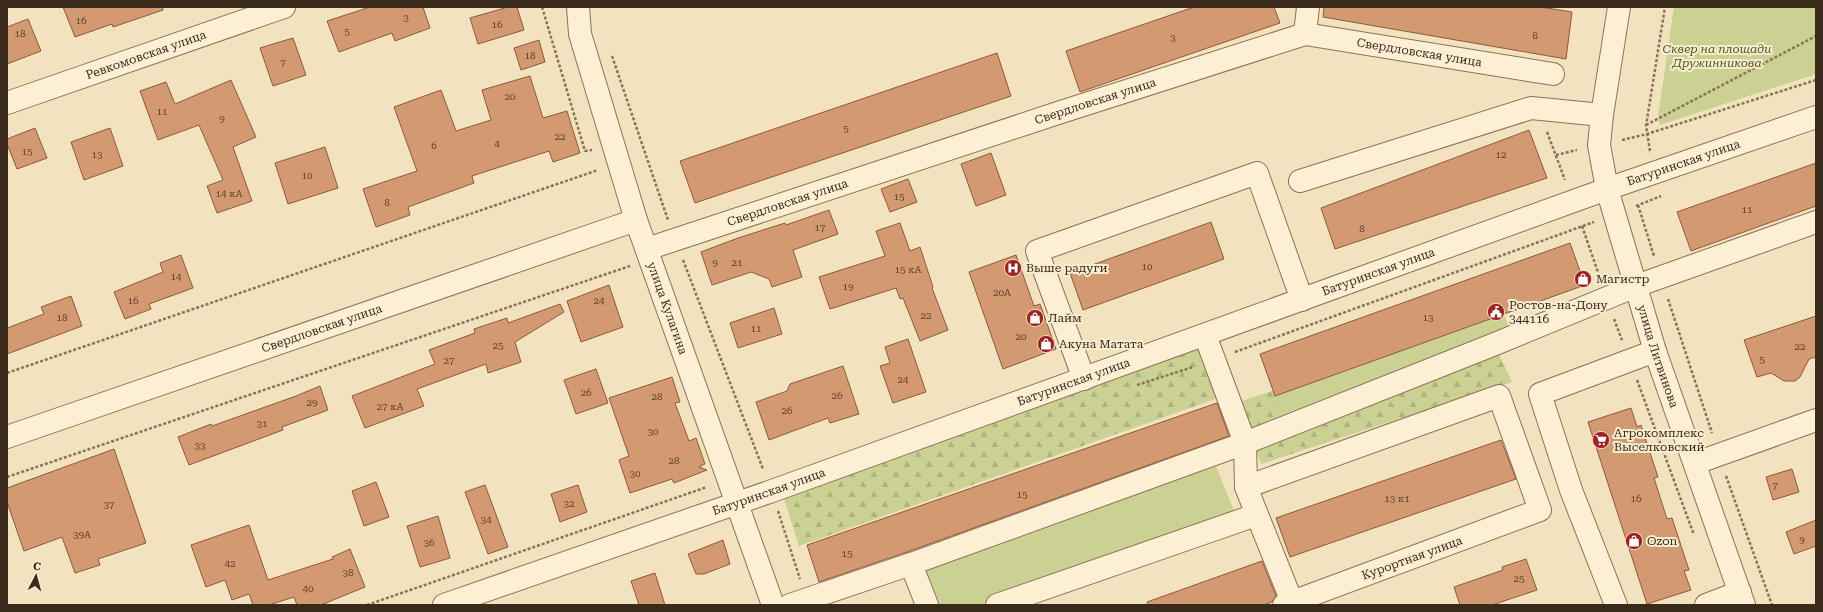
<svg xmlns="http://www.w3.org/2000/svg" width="1823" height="612" font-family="'Roboto Serif',serif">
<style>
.forest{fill:url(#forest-firs)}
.park{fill:#cad192}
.building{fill:#d39971;stroke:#8e5a39}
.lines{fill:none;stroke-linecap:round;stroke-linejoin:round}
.minor-casing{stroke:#8c7256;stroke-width:24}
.path{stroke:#8c7256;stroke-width:2.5;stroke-dasharray:3 2;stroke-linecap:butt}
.minor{stroke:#fcefd3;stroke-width:22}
.labels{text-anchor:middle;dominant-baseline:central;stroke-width:4;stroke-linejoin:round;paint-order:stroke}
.number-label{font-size:10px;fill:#604630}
.park-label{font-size:12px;font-style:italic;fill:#4b5920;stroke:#f8eccf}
.street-label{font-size:12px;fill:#3a2a1b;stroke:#f8eccf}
.poi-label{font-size:12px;fill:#3a2a1b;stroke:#f8eccf;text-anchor:start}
</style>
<defs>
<pattern id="forest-firs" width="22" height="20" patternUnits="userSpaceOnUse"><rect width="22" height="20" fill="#cad192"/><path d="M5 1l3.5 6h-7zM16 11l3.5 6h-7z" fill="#aeb47d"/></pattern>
</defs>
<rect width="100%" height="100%" fill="#f2e2bf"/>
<!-- forest -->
<g class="forest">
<polygon points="1483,320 1512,382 1261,464 1239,402"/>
<polygon points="1201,341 1221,397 799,546 782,492"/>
</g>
<!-- park -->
<g class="park">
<polygon points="1674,7 1816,7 1816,74 1660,125 1658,117"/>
<polygon points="1503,313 1512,334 1286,424 1275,396"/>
<polygon points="1213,459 1236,516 980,605 931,605 918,567"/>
</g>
<!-- building -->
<g class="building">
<polygon points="63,7 162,7 163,10 113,27 112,24 75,37"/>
<polygon points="370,7 423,7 430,28 395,41 392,33 339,52 327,21"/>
<polygon points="508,7 517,7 524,30 478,44 470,18"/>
<polygon points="1194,7 1274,7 1280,23 1080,92 1066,51"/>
<polygon points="1324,7 1541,7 1572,12 1566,59 1323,17"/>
<polygon points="28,19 41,51 7,64 7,27"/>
<polygon points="293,38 306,75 273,86 260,48"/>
<polygon points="539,40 545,62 521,70 514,48"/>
<polygon points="997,53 1011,96 695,203 680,161"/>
<polygon points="530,76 543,118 567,111 580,153 553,162 549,151 472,176 474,183 408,207 410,215 376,227 363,189 417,171 394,107 441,90 456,131 491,120 482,90"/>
<polygon points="231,80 256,137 233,147 252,201 217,213 207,186 223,180 199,125 158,140 140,91 166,82 175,104"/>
<polygon points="35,128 47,158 17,169 7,144 7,139"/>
<polygon points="110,128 123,166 84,180 71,142"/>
<polygon points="1529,130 1547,178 1335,249 1321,208"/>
<polygon points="325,147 338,188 288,204 275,163"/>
<polygon points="991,153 1006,195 976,206 961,164"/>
<polygon points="1816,163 1816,206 1691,251 1677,212"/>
<polygon points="908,179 917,202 890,212 881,189"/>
<polygon points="829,210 838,234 793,250 802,277 772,287 769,279 751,272 712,285 701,252 738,238 785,223 786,225"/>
<polygon points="1211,222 1224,259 1083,310 1070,273"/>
<polygon points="900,223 910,251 920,247 933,287 932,288 948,330 920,341 903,298 900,299 896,288 830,309 819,277 885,256 876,231"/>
<polygon points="1570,243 1585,285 1275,396 1260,354"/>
<polygon points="181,255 193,288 149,304 151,309 125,319 114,292 163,272 160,263"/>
<polygon points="1016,255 1034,306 1040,304 1056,349 1003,369 969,272"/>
<polygon points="609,285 623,327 581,342 567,301"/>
<polygon points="71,296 82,326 7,354 7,328 44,314 41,307"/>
<polygon points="560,304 564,312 515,342 521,362 488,373 486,364 417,389 424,406 365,428 352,396 435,364 429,350 475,333 474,329 507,318 508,323"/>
<polygon points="774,308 782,334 738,348 730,323"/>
<polygon points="1816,316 1816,357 1809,359 1800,377 1795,381 1784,381 1771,373 1757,377 1744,340"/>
<polygon points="908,339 926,392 893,403 880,366 890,363 885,347"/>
<polygon points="843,366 859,414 830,423 828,418 769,440 756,402 787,391 790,384"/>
<polygon points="596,369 608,403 576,414 564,380"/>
<polygon points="672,377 680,402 675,403 689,441 696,438 705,464 699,467 707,470 674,483 672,479 630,493 619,460 629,456 609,398"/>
<polygon points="320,386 328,410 282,427 283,430 189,465 178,437 211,424 212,426 296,396"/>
<polygon points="1217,403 1229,436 907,552 819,582 807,545"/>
<polygon points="1631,408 1637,427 1641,425 1658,477 1654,478 1667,519 1672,518 1689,570 1684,571 1691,590 1647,604 1588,422"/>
<polygon points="1501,440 1516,479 1290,557 1276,518"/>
<polygon points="114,449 146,543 98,559 100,565 75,573 62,537 24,551 7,502 7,488"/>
<polygon points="1792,469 1799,492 1773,500 1766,477"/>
<polygon points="376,482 389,517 364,526 352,491"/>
<polygon points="485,485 508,547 488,554 465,492"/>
<polygon points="578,485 587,512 560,522 551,494"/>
<polygon points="438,516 450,558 420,567 407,526"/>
<polygon points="1816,520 1816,546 1794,554 1786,532"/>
<polygon points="249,525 268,580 333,559 332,557 350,549 365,587 321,605 297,605 294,597 269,605 253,605 249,594 232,600 225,580 206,587 191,545"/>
<polygon points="723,540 730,564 704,574 696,574 688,554"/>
<polygon points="1526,559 1537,590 1492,605 1460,605 1454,587 1503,570 1502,567"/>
<polygon points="1262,561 1276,596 1272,602 1263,605 1148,605 1147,602"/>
<polygon points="655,573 665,605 639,605 631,581"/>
</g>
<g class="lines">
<defs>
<g id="minor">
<path id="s1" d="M578,7L580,34L636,220L773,605"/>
<path id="s2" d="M1619,7L1602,115L1599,145L1607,189L1655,351L1744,605"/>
<polyline points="1305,34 1308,7"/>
<path id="s3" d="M7,103L284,7"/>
<polyline points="1300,181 1531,108 1602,115"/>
<path id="s4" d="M647,249L1061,112L1305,34L1553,74"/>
<polyline points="1205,335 1245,443 1246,487 1292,602"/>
<polyline points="1084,379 1037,251 1257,173 1302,300"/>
<path id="s5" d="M7,437L636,220"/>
<polyline points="1696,463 1816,420"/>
<polyline points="1246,487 1499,396 1540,510 1284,605"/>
<polyline points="911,564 1245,443 1495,344 1636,286 1816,222"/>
<path id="s6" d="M444,605L772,491L1607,189L1816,117"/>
<polyline points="790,605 911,564 927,605"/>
<polyline points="997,605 1256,515"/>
<polyline points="1616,605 1571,490 1540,394 1655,351"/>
<polyline points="1706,605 1740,592"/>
</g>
</defs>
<!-- minor casing -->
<use href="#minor" class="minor-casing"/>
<!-- path -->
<g class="path">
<polyline points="542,7 585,151 592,150"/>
<polyline points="612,56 668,220"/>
<polyline points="1646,125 1816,36"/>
<polyline points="1547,132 1565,180"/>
<polyline points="1622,140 1647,134 1816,80"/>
<polyline points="1650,151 1646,126 1665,7"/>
<polyline points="1556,155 1577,150"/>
<polyline points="1638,205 1654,256"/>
<polyline points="1636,206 1661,196"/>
<polyline points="1582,226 1600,278"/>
<polyline points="683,260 763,469"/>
<polyline points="1668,299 1712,433"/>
<polyline points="1614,319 1622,340"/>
<polyline points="1235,352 1594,222"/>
<polyline points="7,373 598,170"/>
<polyline points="1637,380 1694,535"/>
<polyline points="1137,385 1193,367"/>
<polyline points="1726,476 1772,605"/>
<polyline points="7,477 630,266"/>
<polyline points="778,511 800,579"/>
<polyline points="367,605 707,487"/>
</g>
<!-- minor -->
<use href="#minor" class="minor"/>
</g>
<!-- icons -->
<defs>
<symbol id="hospital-disc" viewBox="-11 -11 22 22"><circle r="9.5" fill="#a12022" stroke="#f8eccf"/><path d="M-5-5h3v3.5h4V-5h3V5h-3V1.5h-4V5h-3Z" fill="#fff"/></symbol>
<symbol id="shop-disc" viewBox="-11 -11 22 22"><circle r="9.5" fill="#a12022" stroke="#f8eccf"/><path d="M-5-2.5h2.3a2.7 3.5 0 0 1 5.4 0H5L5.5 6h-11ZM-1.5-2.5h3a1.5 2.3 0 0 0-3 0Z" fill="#fff"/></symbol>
<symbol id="civic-disc" viewBox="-11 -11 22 22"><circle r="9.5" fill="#a12022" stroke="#f8eccf"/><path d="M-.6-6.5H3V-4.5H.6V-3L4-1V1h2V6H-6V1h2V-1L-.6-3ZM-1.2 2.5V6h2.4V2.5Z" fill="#fff"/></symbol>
<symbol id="supermarket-disc" viewBox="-11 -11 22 22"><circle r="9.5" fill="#a12022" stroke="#f8eccf"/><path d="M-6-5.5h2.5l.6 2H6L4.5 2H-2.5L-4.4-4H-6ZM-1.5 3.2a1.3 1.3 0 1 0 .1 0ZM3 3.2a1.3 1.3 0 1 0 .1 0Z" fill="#fff"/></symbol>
</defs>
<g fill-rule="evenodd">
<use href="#hospital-disc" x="1003" y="258" width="20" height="20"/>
<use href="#shop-disc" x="1573" y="269" width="20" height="20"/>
<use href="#civic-disc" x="1486" y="302" width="20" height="20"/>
<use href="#shop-disc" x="1025" y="308" width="20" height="20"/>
<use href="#shop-disc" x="1036" y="334" width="20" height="20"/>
<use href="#supermarket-disc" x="1591" y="430" width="20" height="20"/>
<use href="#shop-disc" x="1624" y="531" width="20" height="20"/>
</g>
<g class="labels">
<!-- number labels -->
<g class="number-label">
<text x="406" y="17">3</text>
<text x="81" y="20">16</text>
<text x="497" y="24">16</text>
<text x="347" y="31">5</text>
<text x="20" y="33">18</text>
<text x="1535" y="35">8</text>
<text x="1173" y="37">3</text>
<text x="530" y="55">18</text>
<text x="283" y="62">7</text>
<text x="510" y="96">20</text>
<text x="162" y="111">11</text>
<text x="222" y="118">9</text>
<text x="846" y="128">5</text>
<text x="560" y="136">22</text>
<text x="497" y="143">4</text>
<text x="434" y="145">6</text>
<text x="27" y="151">15</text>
<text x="97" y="154">13</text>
<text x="1501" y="154">12</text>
<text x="307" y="175">10</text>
<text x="229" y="193">14 кА</text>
<text x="899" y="196">15</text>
<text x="387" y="202">8</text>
<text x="1747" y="209">11</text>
<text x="820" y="227">17</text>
<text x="1362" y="228">8</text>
<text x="715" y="262">9</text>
<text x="737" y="262">21</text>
<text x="1147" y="266">10</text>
<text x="908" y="269">15 кА</text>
<text x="176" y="276">14</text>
<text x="848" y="286">19</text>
<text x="1002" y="292">20А</text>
<text x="133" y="300">16</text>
<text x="599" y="300">24</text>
<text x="926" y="315">22</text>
<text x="62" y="317">18</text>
<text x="1428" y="317">13</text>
<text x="756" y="328">11</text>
<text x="1021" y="336">20</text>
<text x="498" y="345">25</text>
<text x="1800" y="346">22</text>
<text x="1762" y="359">5</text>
<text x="449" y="360">27</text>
<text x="903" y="379">24</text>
<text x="586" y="392">26</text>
<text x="837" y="395">26</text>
<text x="657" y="396">28</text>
<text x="312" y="402">29</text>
<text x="390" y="406">27 кА</text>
<text x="787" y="410">26</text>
<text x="262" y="423">31</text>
<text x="653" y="431">30</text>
<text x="200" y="445">33</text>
<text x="674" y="460">28</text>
<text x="635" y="473">30</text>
<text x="1775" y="485">7</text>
<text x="1022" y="494">15</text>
<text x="1397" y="498">13 к1</text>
<text x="1636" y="498">16</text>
<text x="569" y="503">32</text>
<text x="109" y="504">37</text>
<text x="486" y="519">34</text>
<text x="82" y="534">39А</text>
<text x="1802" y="539">9</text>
<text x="429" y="542">36</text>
<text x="847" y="553">15</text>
<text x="230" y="563">42</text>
<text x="348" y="572">38</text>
<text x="1519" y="578">25</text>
<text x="308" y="588">40</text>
</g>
<!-- park labels -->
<g class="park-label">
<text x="1717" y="49">Сквер на площади<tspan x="1717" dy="14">Дружинникова</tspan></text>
</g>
<!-- street labels -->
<g class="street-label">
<text stroke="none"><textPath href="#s4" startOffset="808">Свердловская улица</textPath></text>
<text stroke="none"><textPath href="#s3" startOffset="147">Ревкомовская улица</textPath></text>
<text stroke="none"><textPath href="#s4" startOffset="472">Свердловская улица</textPath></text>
<text stroke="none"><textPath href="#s6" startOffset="1316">Батуринская улица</textPath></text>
<text stroke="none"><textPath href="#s4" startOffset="148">Свердловская улица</textPath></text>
<text stroke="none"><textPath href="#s6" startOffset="992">Батуринская улица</textPath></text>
<text stroke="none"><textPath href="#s1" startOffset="315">улица Кулагина</textPath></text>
<text stroke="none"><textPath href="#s5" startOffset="333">Свердловская улица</textPath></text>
<text stroke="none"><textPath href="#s2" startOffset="359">улица Литвинова</textPath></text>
<text stroke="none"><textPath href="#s6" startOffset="668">Батуринская улица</textPath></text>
<text stroke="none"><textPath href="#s6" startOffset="344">Батуринская улица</textPath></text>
<text transform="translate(1412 558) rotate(-20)">Курортная улица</text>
</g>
<!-- poi labels -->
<g class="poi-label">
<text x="1026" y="268">Выше радуги</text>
<text x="1596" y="279">Магистр</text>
<text x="1509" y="305">Ростов-на-Дону<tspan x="1509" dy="14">344116</tspan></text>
<text x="1048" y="318">Лайм</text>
<text x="1059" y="344">Акуна Матата</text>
<text x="1614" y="433">Агрокомплекс<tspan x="1614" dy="14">Выселковский</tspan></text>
<text x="1647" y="541">Ozon</text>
</g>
</g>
<!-- border -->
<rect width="1823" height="612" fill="none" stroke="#3a2a1b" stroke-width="16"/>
<!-- north arrow -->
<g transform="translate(36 576) rotate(6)" stroke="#f8eccf" stroke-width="3" paint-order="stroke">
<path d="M0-3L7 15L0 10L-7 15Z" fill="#3a2a1b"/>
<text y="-6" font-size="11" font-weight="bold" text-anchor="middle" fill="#3a2a1b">С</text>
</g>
</svg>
